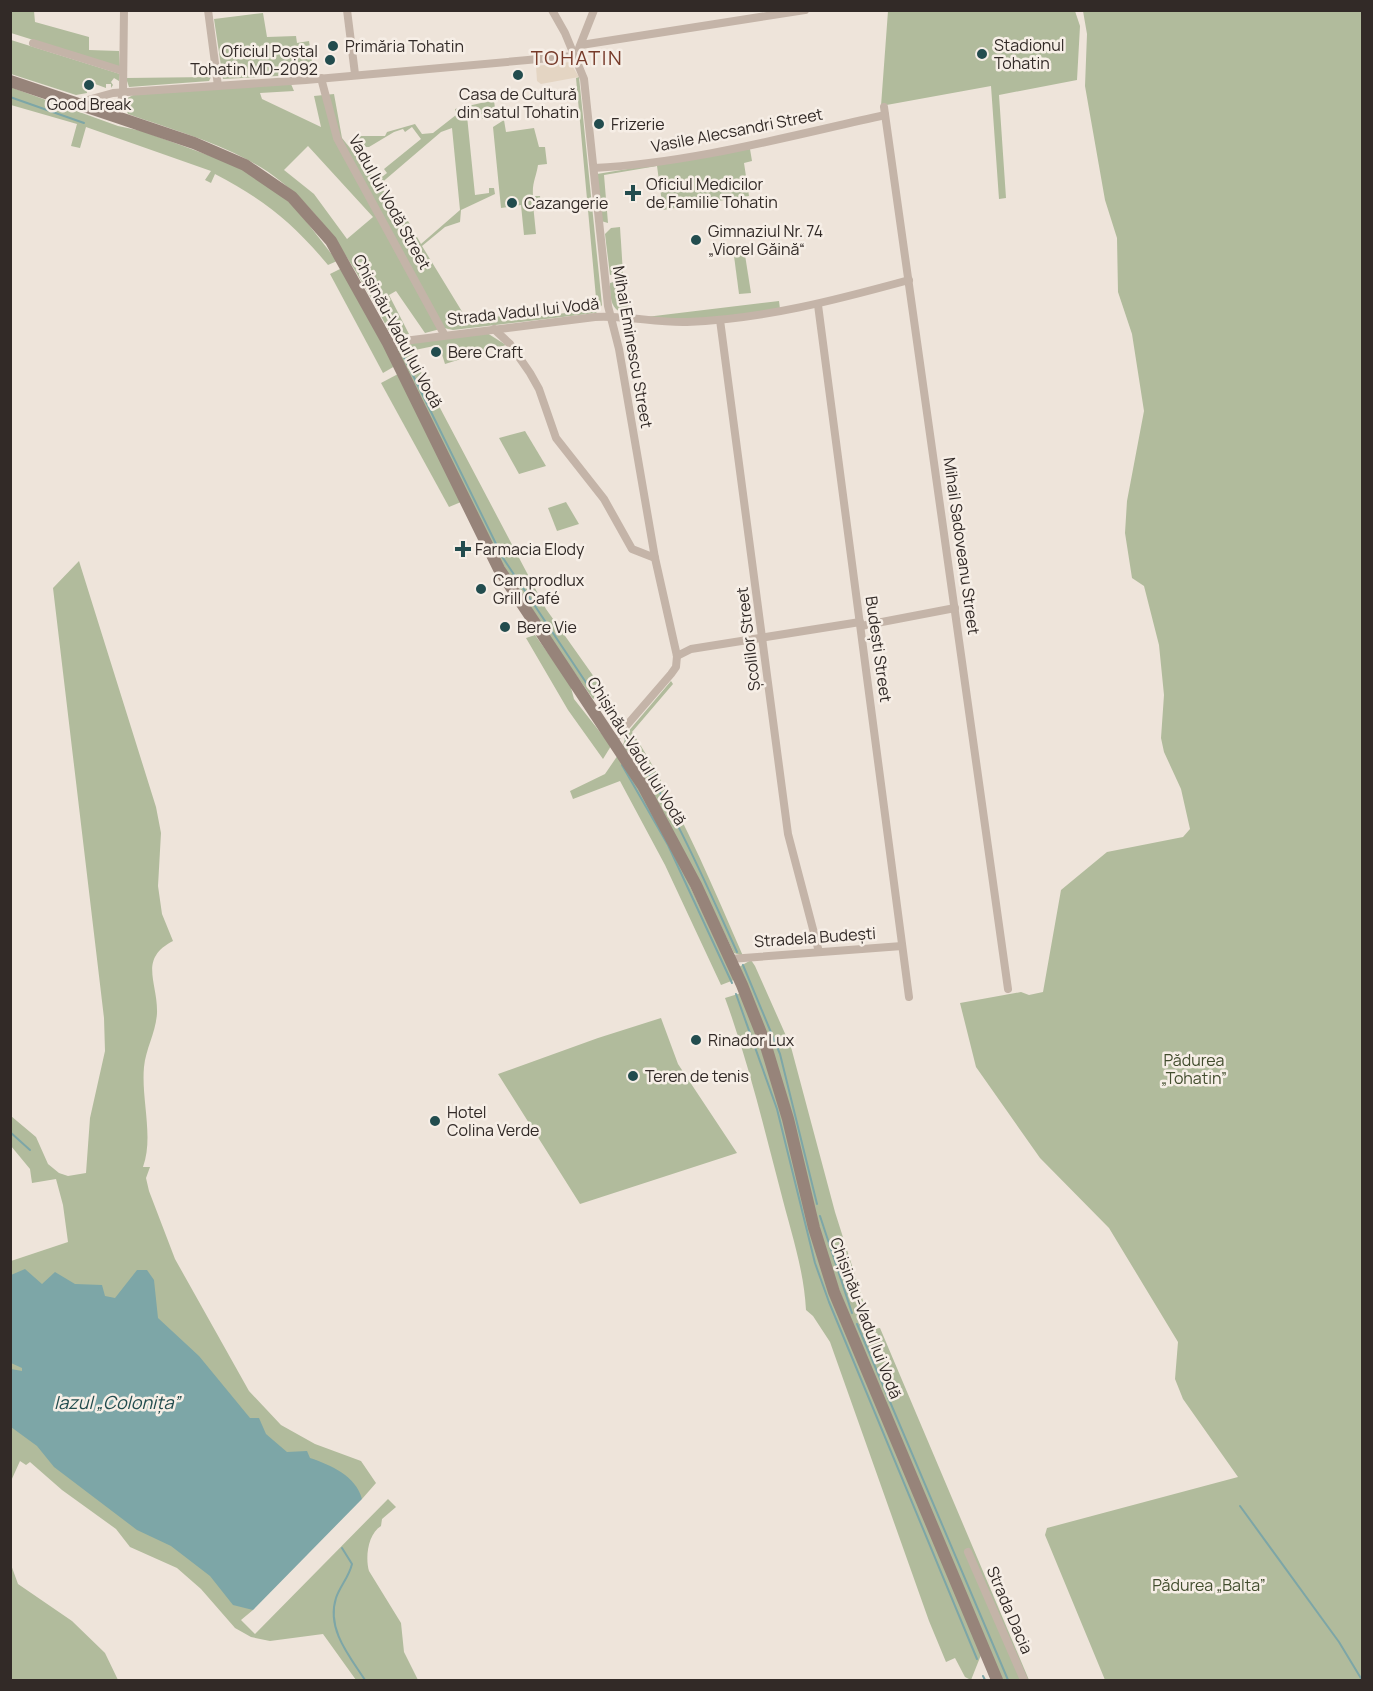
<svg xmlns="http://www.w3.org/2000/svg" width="1373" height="1691" font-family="Manrope,sans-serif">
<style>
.green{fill:#b1bb9c;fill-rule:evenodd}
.plaza{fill:#e4d5c3}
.water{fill:#7da6a7}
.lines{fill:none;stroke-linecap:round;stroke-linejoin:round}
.stream{stroke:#7da6a7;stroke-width:2}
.street{stroke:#c4b4a8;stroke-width:8}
.secondary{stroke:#97847a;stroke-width:12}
.poi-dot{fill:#224c4e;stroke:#f6eee6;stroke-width:2}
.labels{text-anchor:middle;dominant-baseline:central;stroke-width:5;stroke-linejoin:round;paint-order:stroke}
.poi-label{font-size:16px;fill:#322a27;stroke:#f6eee6;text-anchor:start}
.street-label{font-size:16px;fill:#322a27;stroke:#f6eee6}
.park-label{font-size:16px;fill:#424d2e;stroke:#f6eee6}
.water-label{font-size:18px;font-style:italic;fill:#224c4e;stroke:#f6eee6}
.quarter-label{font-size:20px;letter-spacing:1.5px;fill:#773b2a;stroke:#f6eee6}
</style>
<rect width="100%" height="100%" fill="#eee4da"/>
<!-- green -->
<g class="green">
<polygon points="10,11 34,11 35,22 89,37 89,50 119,51 120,67 11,33"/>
<polygon points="888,11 1075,11 1080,26 1077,80 999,95 1006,198 999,199 991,86 881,106"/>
<polygon points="1083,11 1362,11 1362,1680 1105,1680 1045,1535 1047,1528 1238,1477 1183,1399 1175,1379 1178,1342 1109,1228 1040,1158 976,1067 960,1003 1021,992 1029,995 1043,992 1061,890 1107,852 1183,837 1190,829 1181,789 1164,752 1161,738 1164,695 1159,645 1144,586 1132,578 1125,533 1127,501 1144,411 1132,334 1118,292 1117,238 1105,200 1089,109 1085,86 1087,34"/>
<polygon points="263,13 267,37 296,36 297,43 309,41 314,74 223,79 214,19"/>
<polygon points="11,40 120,74 119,81 114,78 111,82 113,85 111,88 111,84 106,84 106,88 87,81 87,93 76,95 11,74"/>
<polygon points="211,77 209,81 129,87 126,78"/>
<path d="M579,77L602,305L596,313L453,330L444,328L425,333L396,291L389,295L409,334L394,335L389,331C354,266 317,196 248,160C210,140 168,128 128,114L124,104L126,99L133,95L291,84L294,91L260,93L262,99L321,127L314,96L334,94L342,138L358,158L365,156L368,160L363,165L377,181L387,173L384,169L421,139L412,127L405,132L403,129L394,132L369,147H366L357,136H385L387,132L415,124L422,134L433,133L456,115L455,109L494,100L496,117L482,119L481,114L467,116L475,195L489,193V188H494L495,194L461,210L460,222L445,227L422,246L469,323L494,321L495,317L501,316L502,321L597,309L576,78ZM452,128L460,210L421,244L408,221L379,185L441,132ZM308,146L373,217L347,239L314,194L284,170Z"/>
<path d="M10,87L118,126L142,131L238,166L276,191L295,207L337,261L328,265C293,223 265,200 215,174L211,183L205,180L211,171L86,127L80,148L71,146L77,124L11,105Z"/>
<path d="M504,120L506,132L534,128L539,147H545L547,164L538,165C536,178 532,182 533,196H540L541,203L533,204L536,234L524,235L521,205L501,208L493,127Z"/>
<polygon points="750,149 752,161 744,163 749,196 663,210 657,166 604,175 608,223 601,221 597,174"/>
<polygon points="620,227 623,273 610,275 605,234 611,228"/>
<polygon points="745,255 751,293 739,294 734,256"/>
<polygon points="342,268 395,366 383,373 330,274"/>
<path d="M624,279L630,314L646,317L779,301L780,309C747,314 641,331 616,309C610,303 610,292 610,283Z"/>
<polygon points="487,333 506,345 445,364 439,345 410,351 546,609 604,691 593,699 518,592 500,559 397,351 397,347 406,343"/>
<polygon points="398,374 461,502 449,507 381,383"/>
<polygon points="525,431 546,466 519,474 499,438"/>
<polygon points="566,502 579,524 557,531 548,508"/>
<path d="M79,561L156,807L161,833L158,886L162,914L173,941C138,959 158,982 157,1013C156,1032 146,1048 144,1067C141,1099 154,1137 143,1167H150L146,1178L149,1191L175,1259L249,1391L281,1425L315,1444L361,1461L376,1483L362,1499L335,1477L188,1530L253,1610L241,1620L255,1634L388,1499L396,1507L382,1519L381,1526C368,1534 365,1557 369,1571L401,1623L404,1652L418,1680H356L323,1634L270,1641L251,1637L235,1628L201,1589L177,1568L130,1547L116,1529L62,1490L30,1462L26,1465L20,1461L11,1481V1261L68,1242L63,1205L56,1179L32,1183L30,1169L11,1146V1116L36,1137L48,1164L59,1173L68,1176L86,1173L90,1118L105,1051L104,1018L53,588Z"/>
<polygon points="535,635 570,684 574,699 611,746 603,759 568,710 526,638"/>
<path d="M671,681L673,684L632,732C677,801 710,880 743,956L734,953C700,881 665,812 623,745L627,733Z"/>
<polygon points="618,755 669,841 734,980 721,985 665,865 620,781 573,799 570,791 605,774"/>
<polygon points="751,960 755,966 791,1047 835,1212 872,1329 880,1328 1029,1680 1002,1680 845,1305 825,1252 739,967"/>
<path d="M741,993L777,1094L803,1205L981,1655L971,1680L965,1677L955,1658L946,1662L929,1621L830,1342L813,1316L806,1310C804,1269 790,1229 780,1189C763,1124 748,1061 725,998Z"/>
<polygon points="661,1018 678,1064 737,1153 580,1204 498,1074 598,1038"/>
<polygon points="10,1562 18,1584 72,1621 105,1653 118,1680 11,1680"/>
</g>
<!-- plaza -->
<polygon class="plaza" points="570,62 579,77 541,84 537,81 536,66"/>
<!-- water -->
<path class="water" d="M25,1269L42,1284L55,1272L75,1284L102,1285L105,1296L115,1298L137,1270H147L154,1280L158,1318L199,1356L250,1418H259L266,1434L287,1452L307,1451L310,1458C331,1465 356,1476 362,1499L253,1610L233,1605L210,1576L171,1546L137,1530L54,1467L37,1446L11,1427V1369L22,1371V1368L11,1363V1275Z"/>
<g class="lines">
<!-- stream -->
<g class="stream">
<polyline points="10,97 84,123"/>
<polyline points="362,270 397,334"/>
<polyline points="399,347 503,558 593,693"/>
<path d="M625,738C672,803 704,880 737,952"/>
<polyline points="622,765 668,845 732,983"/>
<polyline points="743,965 780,1054 817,1204"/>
<polyline points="736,994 777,1109 815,1263 829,1302 977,1659"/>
<polyline points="10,1132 30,1150"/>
<polyline points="820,1216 852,1313"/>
<polyline points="857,1324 1008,1680"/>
<polyline points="1240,1506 1339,1642 1362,1680"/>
<path d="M342,1548L352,1564C349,1577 340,1586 336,1598C326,1629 350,1657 365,1680"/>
<polyline points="983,1676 985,1680"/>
</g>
<!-- street -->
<g class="street">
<polyline points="208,10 218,86"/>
<polyline points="347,10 355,74"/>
<polyline points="552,10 565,33 584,79 608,306 619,349 655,558 677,656 676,667 671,674 614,740"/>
<polyline points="33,43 123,71"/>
<polyline points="581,45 805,10"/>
<polyline points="579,48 594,10"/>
<polyline points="321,78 337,138 444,334"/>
<polyline points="77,103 113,93 306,80 573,56"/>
<polyline points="884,107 1008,989"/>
<polyline points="118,117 123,92 124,10"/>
<path d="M594,168C692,163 789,136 885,115"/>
<polyline points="818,305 909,997"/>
<polyline points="720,320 788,834 819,952"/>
<polyline points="494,329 510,344 530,373 539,389 556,438 604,499 632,549 655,558"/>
<path d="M388,343L595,317C626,315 656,323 687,322C764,319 836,300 909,280"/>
<polyline points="861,626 955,608"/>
<polyline points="677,656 691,649 860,622"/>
<polyline points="730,959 902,946"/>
<polyline points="968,1552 1024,1680"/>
</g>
<!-- secondary -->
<polyline class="secondary" points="10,81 194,143 245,165 292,197 331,241 388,343 499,569 643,786 696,885 742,985 765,1043 788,1119 814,1228 834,1292 997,1680"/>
</g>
<!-- markers -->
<g class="poi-dot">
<circle cx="333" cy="46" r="6"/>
<circle cx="982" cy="54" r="6"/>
<circle cx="330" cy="60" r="6"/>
<circle cx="518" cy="75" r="6"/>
<circle cx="89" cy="85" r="6"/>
<circle cx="599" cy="124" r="6"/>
<path d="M630 184h6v6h6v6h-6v6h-6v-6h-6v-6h6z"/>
<circle cx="512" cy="203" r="6"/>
<circle cx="696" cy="240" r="6"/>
<circle cx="436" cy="352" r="6"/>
<path d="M460 540h6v6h6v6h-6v6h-6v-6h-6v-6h6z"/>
<circle cx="481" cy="589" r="6"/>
<circle cx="505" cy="627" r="6"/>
<circle cx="696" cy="1040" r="6"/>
<circle cx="633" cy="1076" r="6"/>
<circle cx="435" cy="1121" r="6"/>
</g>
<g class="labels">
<!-- poi labels -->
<g class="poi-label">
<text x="994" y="45">Stadionul<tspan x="994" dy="18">Tohatin</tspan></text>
<text x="345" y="46">Primăria Tohatin</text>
<text x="318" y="51" text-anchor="end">Oficiul Poștal<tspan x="318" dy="18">Tohatin MD-2092</tspan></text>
<text x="518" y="94" text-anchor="middle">Casa de Cultură<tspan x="518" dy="18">din satul Tohatin</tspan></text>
<text x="89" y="104" text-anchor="middle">Good Break</text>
<text x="611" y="124">Frizerie</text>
<text x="646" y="184">Oficiul Medicilor<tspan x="646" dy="18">de Familie Tohatin</tspan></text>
<text x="524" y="203">Cazangerie</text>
<text x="708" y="231">Gimnaziul Nr. 74<tspan x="708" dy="18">„Viorel Găină“</tspan></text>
<text x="448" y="352">Bere Craft</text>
<text x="475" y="549">Farmacia Elody</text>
<text x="493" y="580">Carnprodlux<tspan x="493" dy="18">Grill Café</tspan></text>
<text x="517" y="627">Bere Vie</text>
<text x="708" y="1040">Rinador Lux</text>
<text x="645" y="1076">Teren de tenis</text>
<text x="447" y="1112">Hotel<tspan x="447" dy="18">Colina Verde</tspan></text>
</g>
<!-- street labels -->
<g class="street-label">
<text transform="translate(737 130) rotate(-11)">Vasile Alecsandri Street</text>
<text transform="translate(390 202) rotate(61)">Vadul lui Vodă Street</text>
<text transform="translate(523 311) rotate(-6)">Strada Vadul lui Vodă</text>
<text transform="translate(398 331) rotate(62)">Chișinău-Vadul lui Vodă</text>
<text transform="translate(633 347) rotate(80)">Mihai Eminescu Street</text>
<text transform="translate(962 546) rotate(82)">Mihail Sadoveanu Street</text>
<text transform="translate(748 639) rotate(-97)">Școlilor Street</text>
<text transform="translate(879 649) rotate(82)">Budești Street</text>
<text transform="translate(637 751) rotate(58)">Chișinău-Vadul lui Vodă</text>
<text transform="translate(815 937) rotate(-4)">Stradela Budești</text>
<text transform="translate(866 1318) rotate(69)">Chișinău-Vadul lui Vodă</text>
<text transform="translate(1010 1610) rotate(67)">Strada Dacia</text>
</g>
<!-- park labels -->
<g class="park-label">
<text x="1194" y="1060">Pădurea<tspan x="1194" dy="18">„Tohatin”</tspan></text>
<text x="1209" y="1585">Pădurea „Balta”</text>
</g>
<!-- water labels -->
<g class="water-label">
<text x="117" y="1402">Iazul „Colonița”</text>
</g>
<!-- quarter labels -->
<g class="quarter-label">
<text x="577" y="57">TOHATIN</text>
</g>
</g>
<!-- border -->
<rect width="1373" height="1691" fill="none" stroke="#322a27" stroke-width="24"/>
</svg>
